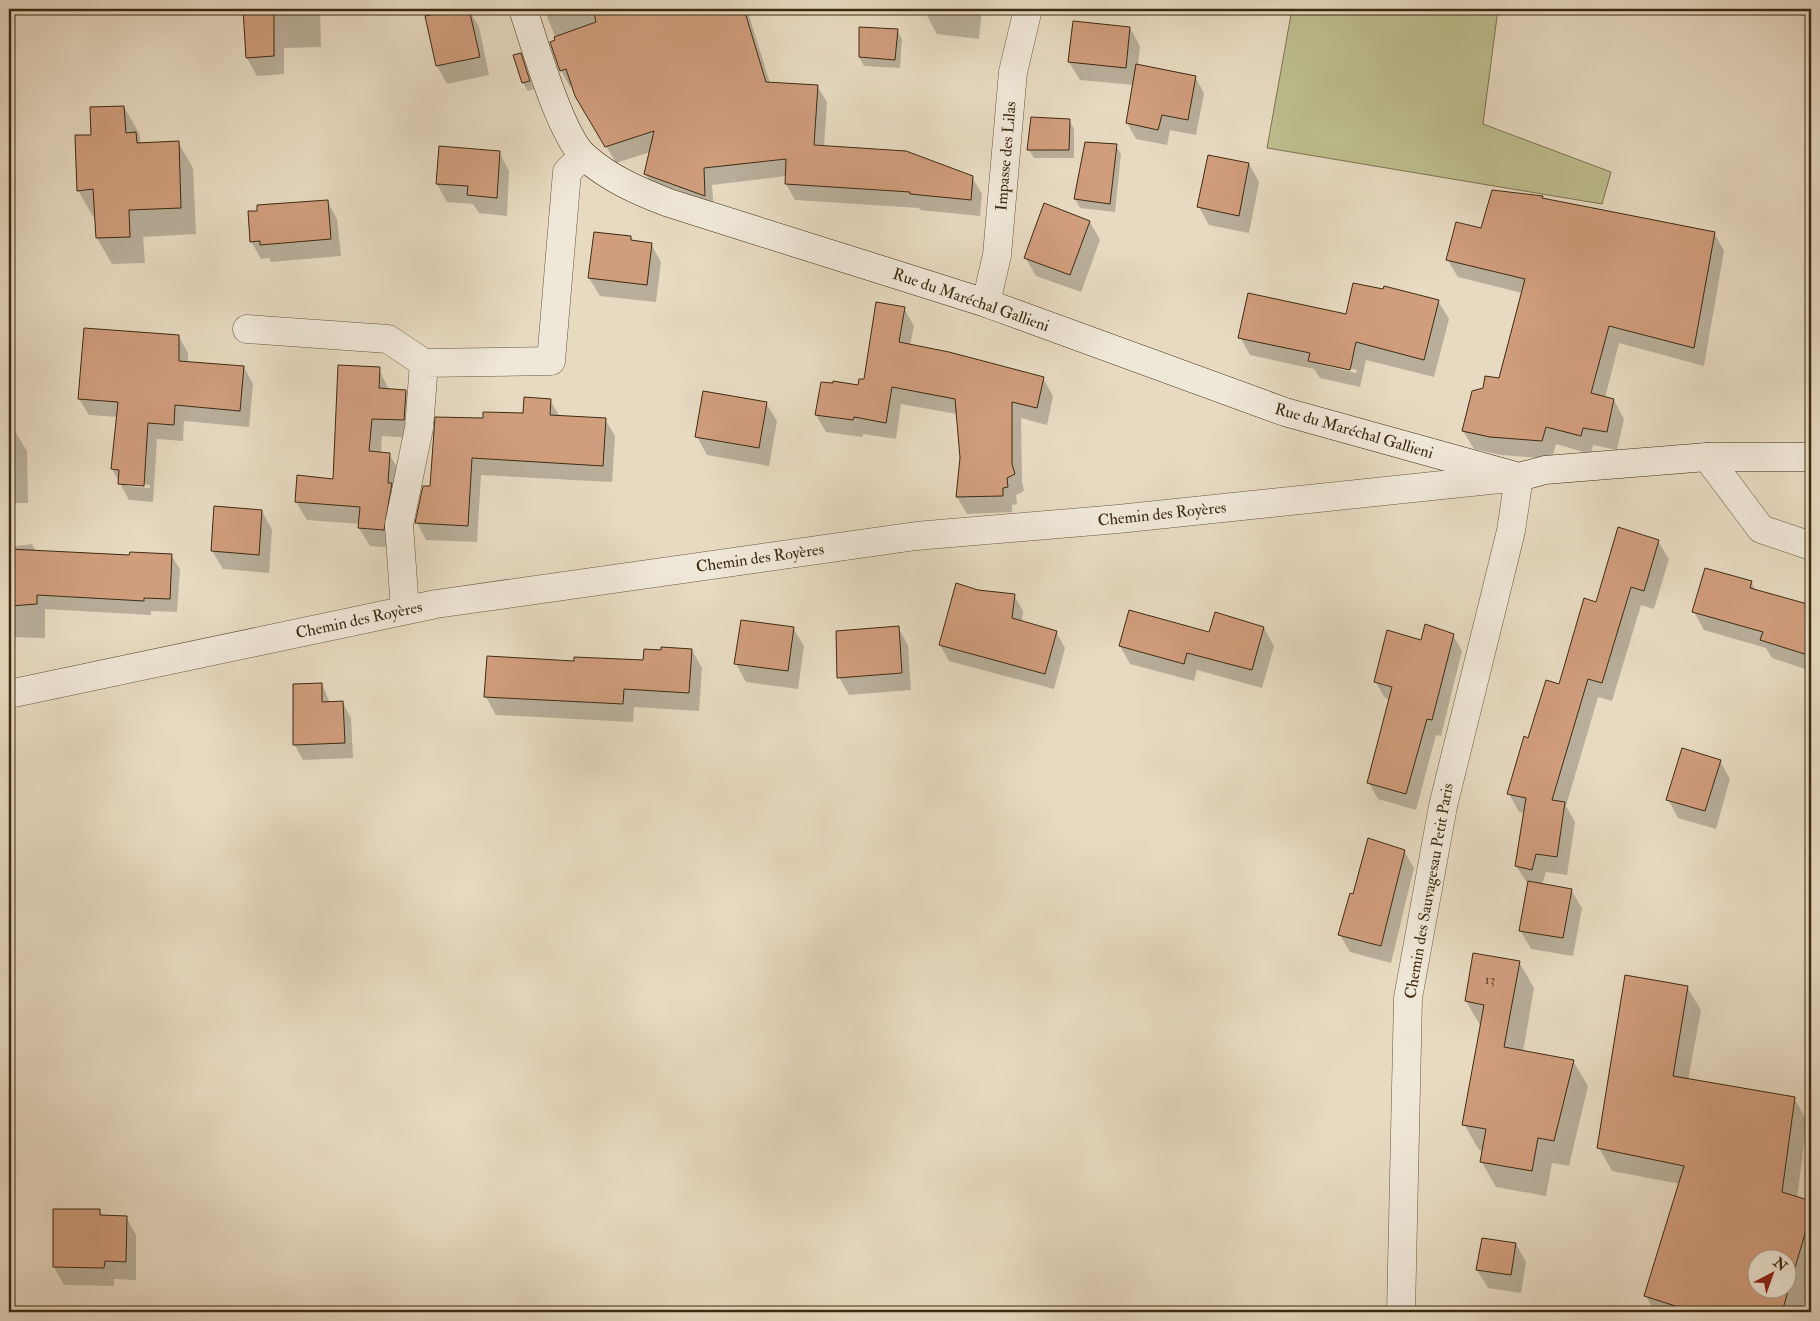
<svg xmlns="http://www.w3.org/2000/svg" width="1820" height="1321" font-family="'IM FELL Double Pica',serif">
<style>
.green{fill:#bdbd8e;stroke:#7d7450}
.shadow{fill:#0003;fill-rule:evenodd}
.building{fill:#d09d7d;stroke:#3d2b11;fill-rule:evenodd}
.lines{fill:none;stroke-linecap:round;stroke-linejoin:round}
.street-casing{stroke:#68573d;stroke-width:29}
.secondary-casing{stroke:#3d2b11;stroke-width:29}
.street{stroke:#efe7d7;stroke-width:28}
.secondary{stroke:#efe7d7;stroke-width:28}
.labels{text-anchor:middle;dominant-baseline:central;stroke-width:4.5;stroke-linejoin:round;paint-order:stroke}
.number-label{font-size:14px;fill:#62482c}
.street-label{font-size:16px;fill:#3d2b11;stroke:#efe7d7}
</style>
<rect width="100%" height="100%" fill="#e7dac1"/>
<filter id="stains"><feTurbulence type="fractalNoise" baseFrequency=".004" numOctaves="4"/><feColorMatrix values="0 0 0 0 .2 0 0 0 0 .09 0 0 0 0 .02 0 0 0 .5 -.17"/></filter>
<radialGradient id="worn" r=".72"><stop offset=".6" stop-color="#630" stop-opacity="0"/><stop offset="1" stop-color="#630" stop-opacity=".3"/></radialGradient>
<!-- green -->
<polygon class="green" points="1292,9 1498,9 1483,124 1611,172 1602,204 1267,148"/>
<!-- shadow -->
<g class="shadow">
<polygon points="245,9 320,9 321,47 284,48 284,74 257,76 247,58"/>
<polygon points="468,9 479,27 489,75 447,84 437,66 426,17"/>
<polygon points="544,9 689,9 697,33 707,9 747,9 770,83 817,86 827,102 824,146 972,177 982,194 980,216 920,210 919,208 795,200 786,184 786,176 712,185 714,211 655,190 645,173 650,152 616,163 576,95 573,86 570,87 561,70 557,41"/>
<polygon points="927,9 982,9 979,39 937,34 927,16"/>
<polygon points="1130,28 1140,46 1138,66 1195,77 1204,93 1196,135 1170,130 1167,145 1136,139 1127,123 1134,85 1080,80 1069,62"/>
<polygon points="897,30 902,39 900,68 864,66 859,57"/>
<polygon points="520,54 534,89 528,91 523,83"/>
<polygon points="124,107 139,133 141,144 178,142 193,168 196,234 143,237 145,263 112,264 97,238 96,216 93,217 78,190 93,136"/>
<polygon points="1069,120 1074,129 1074,158 1034,158 1029,150"/>
<polygon points="1116,146 1121,154 1115,212 1080,208 1075,199"/>
<polygon points="499,152 509,171 507,216 479,213 473,204 447,202 437,184"/>
<polygon points="1249,164 1259,182 1249,233 1209,225 1199,207"/>
<polygon points="1542,197 1544,200 1714,233 1724,251 1704,366 1619,343 1605,398 1614,400 1624,419 1617,450 1593,445 1591,454 1556,444 1552,459 1501,455 1474,449 1463,431 1484,389 1500,380 1522,293 1458,277 1447,259 1482,230"/>
<polygon points="327,201 337,219 341,256 271,262 269,258 261,259 251,241"/>
<polygon points="1090,222 1100,240 1081,292 1036,276 1025,257"/>
<polygon points="630,237 633,241 651,244 661,262 656,302 600,296 589,278"/>
<path d="M1438,301L1449,319L1434,377L1366,360L1360,387L1320,378L1314,369L1250,355L1240,337L1347,315ZM1312,360L1357,370L1356,373L1315,363Z"/>
<polygon points="904,308 914,326 910,346 1043,378 1053,396 1047,425 1021,418 1022,482 1024,491 1016,495 1017,504 1012,505 1012,512 967,514 957,497 961,458 957,414 901,404 896,439 863,434 862,437 826,432 816,415 865,381"/>
<path d="M179,337L188,353V363L244,367L253,384L249,427L184,421L183,441L157,439L153,502L129,500L112,469L118,417L89,415L79,399ZM127,483L150,485V488L127,486Z"/>
<polygon points="379,369 389,390 406,391 416,409 414,438 382,436 381,453 389,454 400,472 394,548 370,546 359,528 360,524 307,520 296,502 334,480"/>
<polygon points="550,400 560,417 605,419 615,436 612,482 481,475 477,542 426,540 417,523 431,487 484,419 525,415"/>
<polygon points="766,403 777,421 769,466 707,455 697,437"/>
<polygon points="9,433 16,433 27,451 28,503 9,503"/>
<polygon points="262,511 272,530 269,573 223,569 212,551"/>
<polygon points="1658,541 1669,559 1654,609 1641,605 1612,701 1598,697 1566,806 1575,822 1567,875 1546,872 1542,885 1571,890 1582,908 1573,956 1531,949 1520,930 1528,884 1516,866 1524,813 1519,812 1509,794 1529,739 1560,686 1596,603"/>
<polygon points="32,544 36,552 130,557 171,555 180,569 177,612 151,611 151,615 45,609 45,638 9,637 9,547"/>
<polygon points="1751,582 1756,591 1811,607 1811,671 1772,658 1766,648 1704,630 1694,612"/>
<polygon points="978,591 1014,595 1023,611 1022,622 1056,632 1065,648 1054,689 949,661 940,645"/>
<polygon points="898,627 908,645 911,690 849,695 839,677"/>
<polygon points="793,628 804,646 798,689 746,682 736,664"/>
<polygon points="1264,628 1274,646 1262,688 1197,670 1194,681 1130,664 1120,646"/>
<polygon points="1453,635 1462,651 1441,736 1436,735 1416,810 1378,799 1369,783 1390,700 1385,698 1375,681 1422,642"/>
<polygon points="692,650 702,668 699,711 634,707 633,722 496,715 486,697 575,662 644,662"/>
<polygon points="322,684 330,703 343,703 351,718 353,758 303,760 294,744"/>
<polygon points="1720,761 1730,779 1716,829 1678,818 1668,799"/>
<polygon points="1404,851 1414,868 1391,963 1350,952 1340,935 1354,895"/>
<polygon points="1519,962 1534,988 1523,1052 1573,1061 1588,1086 1569,1166 1552,1163 1546,1196 1496,1187 1481,1161 1483,1151 1479,1150 1464,1124 1481,1027 1466,1001"/>
<path d="M1687,987L1701,1010L1688,1080L1794,1098L1807,1121L1797,1198L1811,1202V1279L1801,1312H1655L1646,1296L1680,1184L1612,1171L1599,1148ZM1758,1258H1788V1288H1758Z"/>
<polygon points="99,1210 103,1216 126,1217 136,1235 136,1280 114,1279 114,1286 64,1285 54,1267"/>
<polygon points="1516,1244 1526,1262 1521,1293 1488,1288 1477,1270"/>
</g>
<!-- building -->
<g class="building">
<polygon points="243,9 274,9 274,56 246,58"/>
<polygon points="461,9 469,9 480,57 436,66 425,16"/>
<polygon points="593,9 744,9 766,82 818,85 814,145 906,151 973,176 971,200 910,194 910,192 785,184 786,159 704,168 705,196 644,174 654,131 605,147 575,96 566,69 560,71 550,42 555,40 554,37 596,22"/>
<polygon points="1073,21 1130,27 1126,68 1068,62"/>
<polygon points="859,27 898,29 895,60 859,57"/>
<polygon points="521,53 530,81 522,83 513,55"/>
<polygon points="1136,64 1196,76 1188,120 1162,115 1158,130 1126,123"/>
<polygon points="124,106 126,133 136,132 137,143 179,141 181,208 129,210 130,237 96,238 93,189 77,191 75,135 91,135 90,107"/>
<polygon points="1031,117 1070,119 1069,150 1027,150"/>
<polygon points="1085,142 1117,144 1110,204 1074,199"/>
<polygon points="439,146 500,151 497,198 467,195 468,186 436,184"/>
<polygon points="1208,155 1249,163 1239,216 1197,207"/>
<polygon points="1492,190 1543,196 1542,198 1715,232 1694,348 1609,326 1591,393 1614,399 1607,432 1583,428 1581,436 1546,427 1542,441 1490,437 1462,431 1472,391 1483,388 1485,376 1499,378 1525,279 1446,260 1456,222 1481,228"/>
<polygon points="328,200 331,239 260,245 260,241 250,242 248,211 257,211 257,205"/>
<polygon points="1044,203 1090,221 1070,275 1024,258"/>
<polygon points="594,232 631,236 631,240 652,243 647,285 588,278"/>
<polygon points="1353,283 1383,289 1384,286 1439,300 1424,360 1356,342 1350,370 1308,361 1310,353 1238,338 1248,293 1346,314"/>
<polygon points="876,302 905,307 899,342 949,352 1044,377 1037,408 1012,402 1012,464 1015,474 1007,478 1008,487 1003,488 1003,496 956,497 960,458 955,399 892,387 886,423 854,417 853,420 815,415 821,382 833,383 833,381 858,385 859,379 864,379"/>
<polygon points="84,328 179,335 179,361 244,366 240,411 175,405 174,425 148,423 144,486 118,484 119,470 111,469 118,402 78,399"/>
<polygon points="338,365 380,367 379,388 406,390 404,420 372,419 369,451 390,453 388,483 392,483 384,530 358,528 360,507 295,502 297,475 333,479"/>
<polygon points="703,391 767,402 759,448 695,437"/>
<polygon points="524,397 551,399 550,415 606,418 603,466 472,458 468,526 415,523 423,486 430,486 435,417 483,418 483,412 523,413"/>
<polygon points="214,506 262,510 259,555 211,551"/>
<polygon points="1618,527 1659,540 1644,591 1631,587 1602,683 1588,679 1552,800 1565,802 1557,857 1536,854 1532,870 1515,866 1526,798 1507,794 1524,736 1528,738 1546,680 1559,684 1584,598 1596,602"/>
<polygon points="9,549 129,555 130,552 172,554 170,599 144,598 144,601 37,595 37,604 9,606"/>
<polygon points="1705,568 1752,581 1750,588 1811,605 1811,656 1760,640 1763,632 1692,612"/>
<polygon points="956,583 978,590 1015,594 1012,618 1057,631 1045,674 939,645"/>
<polygon points="1129,610 1209,632 1215,612 1264,627 1252,670 1187,653 1184,664 1119,646"/>
<polygon points="741,620 794,627 788,671 734,664"/>
<polygon points="1425,624 1454,634 1432,720 1427,719 1406,794 1367,783 1392,687 1374,682 1387,630 1421,640"/>
<polygon points="899,626 902,673 837,678 836,631"/>
<polygon points="661,647 692,649 689,693 624,689 623,704 484,697 487,656 574,661 574,657 643,660 644,649 661,650"/>
<polygon points="322,683 322,702 343,701 345,743 293,745 293,684"/>
<polygon points="1682,748 1721,760 1705,811 1666,800"/>
<polygon points="1368,838 1405,850 1381,946 1338,935 1350,893 1353,894"/>
<polygon points="1528,881 1572,889 1563,938 1519,931"/>
<polygon points="1473,953 1520,961 1504,1047 1574,1060 1554,1141 1538,1138 1532,1171 1480,1162 1486,1129 1462,1125 1484,1005 1465,1001"/>
<path d="M1625,975L1688,986L1673,1076L1795,1097L1782,1192L1811,1201V1213L1782,1312H1694L1644,1296L1684,1166L1597,1148ZM1758,1258H1788V1288H1758Z"/>
<polygon points="53,1209 100,1209 100,1215 127,1216 126,1262 105,1261 104,1268 53,1267"/>
<polygon points="1482,1238 1516,1243 1511,1275 1476,1270"/>
</g>
<g class="lines">
<defs>
<g id="street">
<polyline points="986,303 997,255 1013,72 1028,9"/>
<polyline points="247,329 388,339 424,363"/>
<polyline points="1707,457 1761,529 1811,546"/>
<polyline points="405,610 399,525 419,428 424,363 551,361 567,172 583,156"/>
<polyline points="9,694 436,604 916,536 1118,519 1519,477 1511,531 1443,806 1408,998 1401,1312"/>
</g>
<path id="secondary" d="M523,9C534,42 561,137 585,157C610,179 638,191 669,203L986,303L1285,412L1519,477L1545,470L1707,457H1811"/>
</defs>
<!-- street casing -->
<use href="#street" class="street-casing"/>
<!-- secondary casing -->
<use href="#secondary" class="secondary-casing"/>
<!-- street -->
<use href="#street" class="street"/>
<!-- secondary -->
<use href="#secondary" class="secondary"/>
</g>
<g class="labels">
<!-- number labels -->
<g class="number-label">
<text x="1490" y="979">13</text>
</g>
<!-- street labels -->
<g class="street-label">
<text transform="translate(1006 156) rotate(-85)">Impasse des Lilas</text>
<text transform="translate(971 300) rotate(19)">Rue du Maréchal Gallieni</text>
<text transform="translate(1354 431) rotate(16)">Rue du Maréchal Gallieni</text>
<text transform="translate(1162 514) rotate(-6)">Chemin des Royères</text>
<text transform="translate(760 558) rotate(-8)">Chemin des Royères</text>
<text transform="translate(359 620) rotate(-12)">Chemin des Royères</text>
<text transform="translate(1429 891) rotate(-80)">Chemin des Sauvagesau Petit Paris</text>
</g>
</g>
<!-- margin -->
<rect width="1820" height="1321" fill="none" stroke="#e7dac1" stroke-width="30"/>
<rect x="10" y="10" width="1800" height="1301" fill="none" stroke="#3d2b11" stroke-width="2.5"/>
<rect x="15" y="15" width="1790" height="1291" fill="none" stroke="#3d2b11"/>
<!-- north arrow -->
<g transform="translate(1772 1274) rotate(41)"><circle r="24" fill="#efe7d7" stroke="#a89c88"/>
<path d="M0-4L9 19L0 12L-9 19Z" fill="#8f2418"/>
<text y="-8" font-size="14" font-weight="bold" text-anchor="middle" fill="#3d2b11">N</text>
</g>
<rect width="100%" height="100%" filter="url(#stains)"/>
<rect width="100%" height="100%" fill="url(#worn)"/>
</svg>
